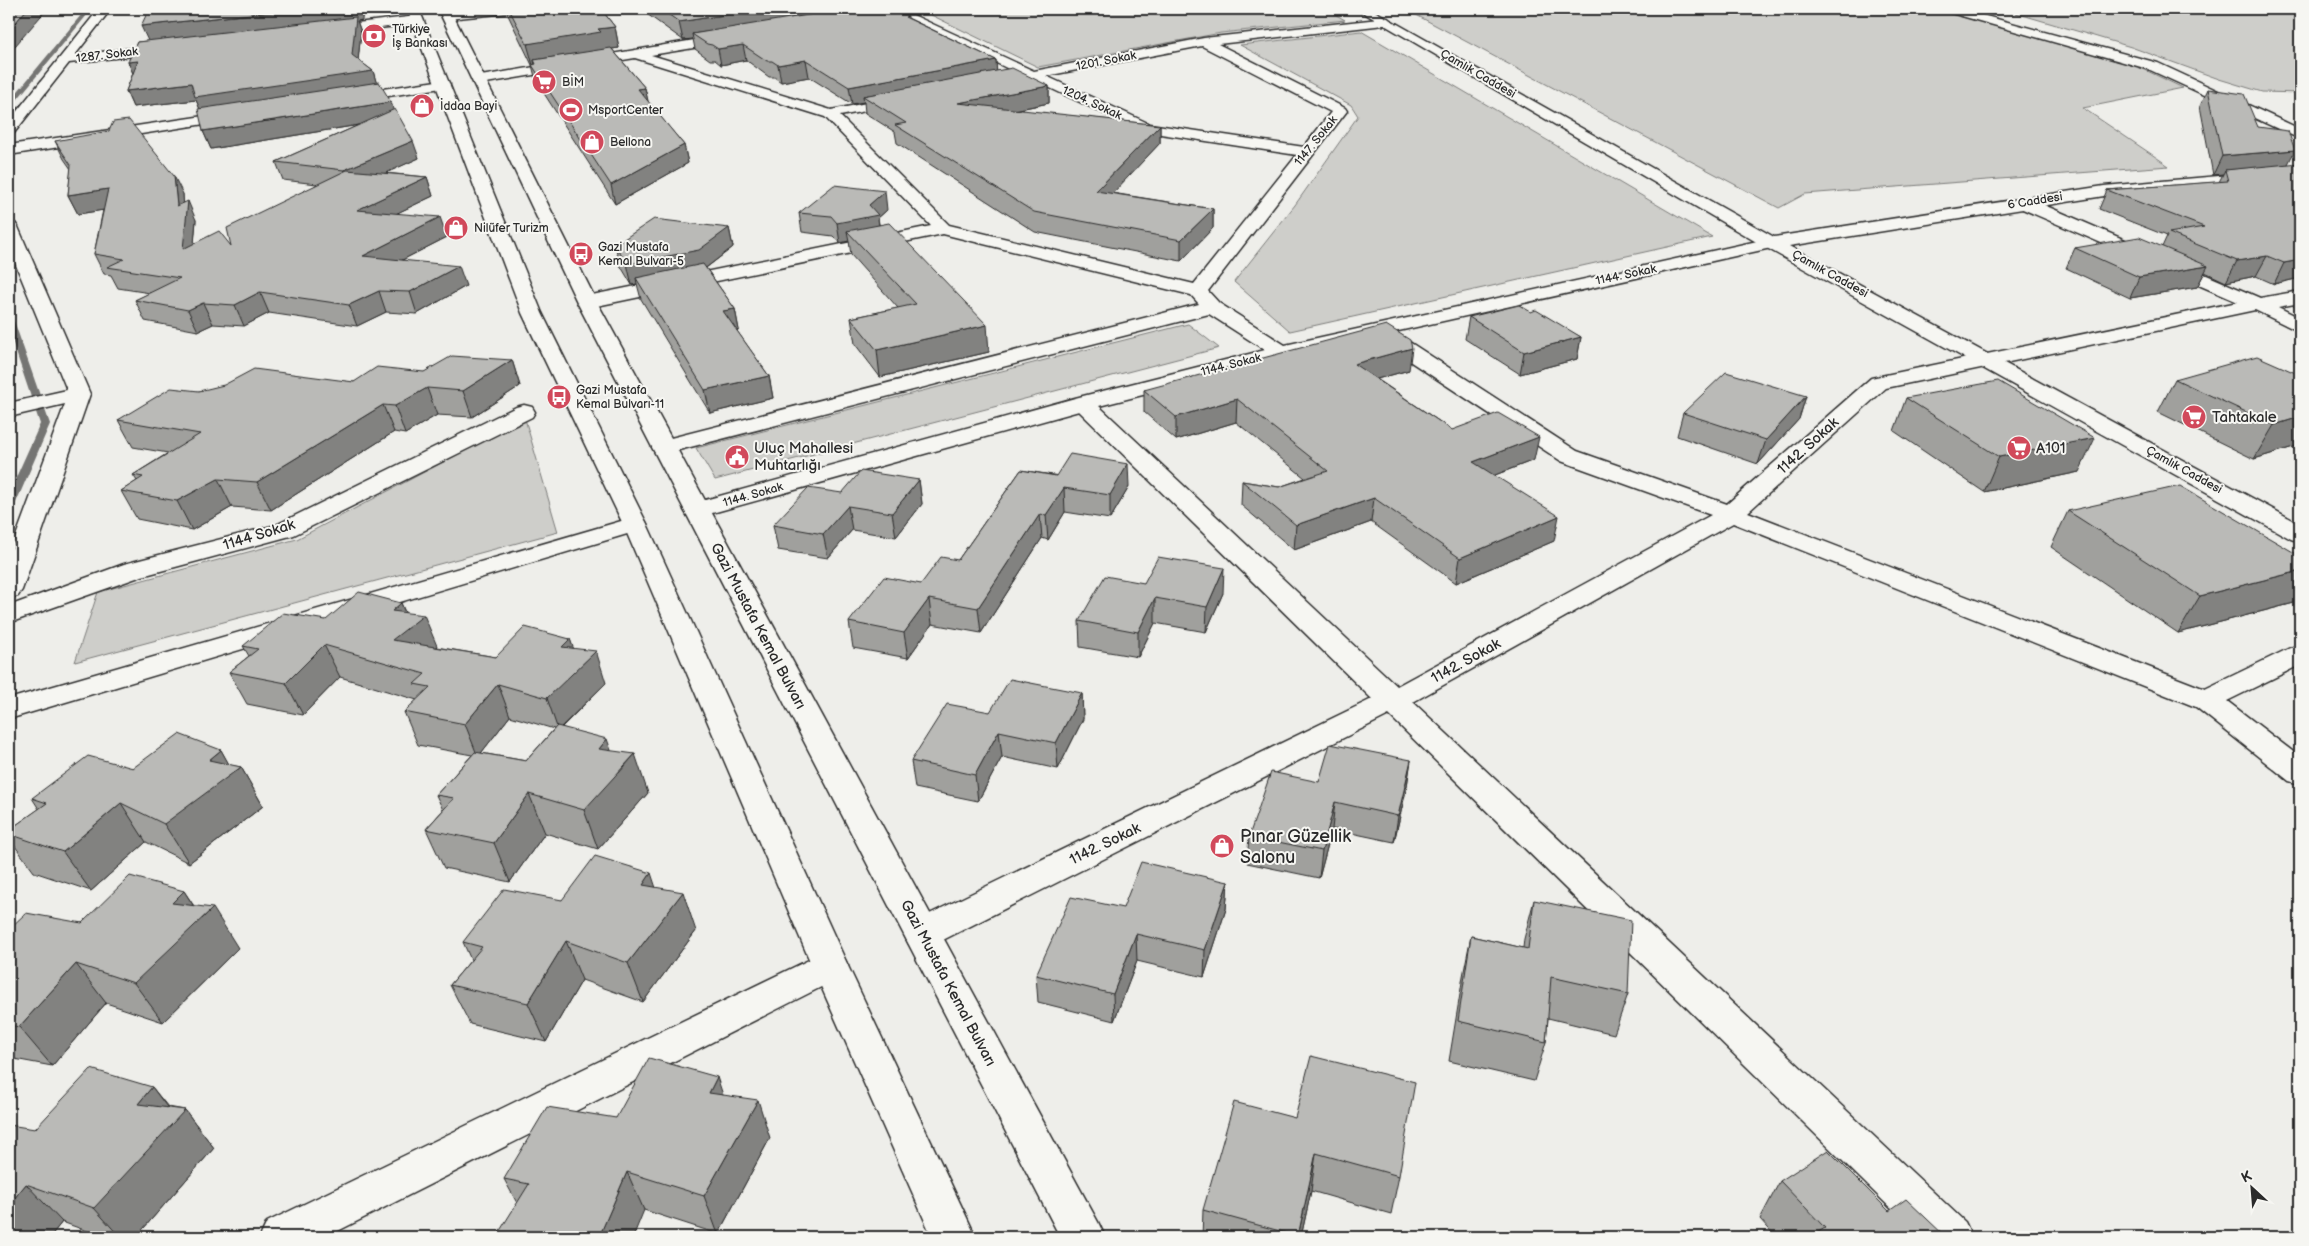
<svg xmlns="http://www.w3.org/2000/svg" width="2309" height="1246" font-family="'Balsamiq Sans',sans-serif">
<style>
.green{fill:#cececa;stroke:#7c7c7a}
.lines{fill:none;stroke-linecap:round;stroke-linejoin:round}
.stream{fill:#757573;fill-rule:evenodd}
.minor-casing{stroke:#2b2b2b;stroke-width:3}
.tertiary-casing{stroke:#2b2b2b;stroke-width:3}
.primary-casing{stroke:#2b2b2b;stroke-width:3}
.minor{fill:#f6f6f2;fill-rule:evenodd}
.tertiary{fill:#f6f6f2;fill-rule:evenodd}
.primary{fill:#f6f6f2;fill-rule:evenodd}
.wall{fill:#a0a09d;stroke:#2b2b2b;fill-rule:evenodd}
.shaded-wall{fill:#828280;stroke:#2b2b2b}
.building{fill:#babab7;stroke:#2b2b2b}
.labels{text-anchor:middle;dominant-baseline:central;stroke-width:4;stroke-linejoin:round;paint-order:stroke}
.far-poi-label{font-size:12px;fill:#2b2b2b;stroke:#f6f6f2;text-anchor:start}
.far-street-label{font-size:12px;fill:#2b2b2b;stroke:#f6f6f2}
.poi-label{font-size:15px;fill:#2b2b2b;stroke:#f6f6f2;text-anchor:start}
.street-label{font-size:15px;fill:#2b2b2b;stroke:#f6f6f2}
.near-poi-label{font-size:18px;fill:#2b2b2b;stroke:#f6f6f2;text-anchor:start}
</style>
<rect width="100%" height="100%" fill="#eeeeea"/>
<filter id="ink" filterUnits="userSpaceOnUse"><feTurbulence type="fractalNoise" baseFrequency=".02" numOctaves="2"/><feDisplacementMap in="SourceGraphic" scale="10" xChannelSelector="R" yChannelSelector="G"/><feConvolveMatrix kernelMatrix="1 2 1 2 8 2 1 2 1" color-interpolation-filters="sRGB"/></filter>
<g filter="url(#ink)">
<!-- green -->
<g class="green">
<polygon points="942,9 1326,9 1345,20 1221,33 1038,67 925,12"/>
<polygon points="1405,9 1935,9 2139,67 2183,88 2083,108 2169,166 1805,194 1779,208"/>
<polygon points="2002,9 2300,9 2300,93 2262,92 2219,79 2131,47"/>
<polygon points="1361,31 1712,237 1290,331 1234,282 1295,205 1358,116 1351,105 1240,45"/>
<polygon points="1188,324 1219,348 715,480 696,448"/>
<polygon points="525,419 558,532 75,662 98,592 297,539"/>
</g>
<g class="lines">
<!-- stream -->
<g class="stream">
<polygon points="86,9 92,9 11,107 9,108 9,102"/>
<polygon points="9,315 13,318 50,424 15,505 9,508 9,493 40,424 9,331"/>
</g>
<defs>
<g id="minor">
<polygon points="99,9 111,9 75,55 170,44 176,48 170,52 69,63 14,133 9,134 9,121"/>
<polygon points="475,9 515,9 509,13 447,19 441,15 447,11"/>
<path d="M885,9H900L1034,71L1204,38L1388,18L1390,21L1384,25L1218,44L1345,108L1347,111L1208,291L1219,303L1285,345L1771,238L1777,239L1780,243L1777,247L1771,248L1394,332L1577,451L1727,504L1871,378L2238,302L2018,207L2016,203L2018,199H2030L2260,298L2300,291V303L2278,307L2300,318V332L2255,310L1886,388L1748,512L2205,689L2290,648L2300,645V665L2227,701L2300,757V784L2289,781L2196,707L1733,523L1413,702L1965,1222L1972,1237H1920L1389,715L935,944L922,948L909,944L904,934L909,924L1372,699L1079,411L705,515L696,517L687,515L684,510L687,505L1075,398L1265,350L1209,314L671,452L663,454L655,452L652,447L655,442L1199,304L1191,295L943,234L587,308L580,306L577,302L580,298L587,296L931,226L825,117L635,58L480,84L475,83L473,80L475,77L730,34L734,35L736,38L730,42L651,55L831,110L902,96L907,97L909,100L907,103L840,116L949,225L1194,284L1297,155L1141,131L1031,79L991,87L986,86L984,83L986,80L1019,74ZM1202,46L1331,112L1304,147L1150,124L1046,76ZM1373,337L1561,461L1711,515L1397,686L1099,406Z"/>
<polygon points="1942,9 1960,9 2158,63 2300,129 2300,139 2148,69 1944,11"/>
<polygon points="417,16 423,20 421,23 322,35 316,31 322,27"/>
<polygon points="443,80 450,84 448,87 349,102 342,98 349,94"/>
<polygon points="237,111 244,115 242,118 9,155 9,145"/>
<polygon points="9,222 15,223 18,227 90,394 22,590 18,596 9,598 9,555 65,404 9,417 9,403 67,390 9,248"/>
<polygon points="524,405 532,407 535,412 532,417 294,535 142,576 9,623 9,606 124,564 276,525 516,407"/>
<polygon points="635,517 644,519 647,524 644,529 9,719 9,699"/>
<polygon points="830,951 843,956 848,966 843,976 326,1237 260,1237 267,1222 817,956"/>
</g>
<polygon id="tertiary" points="1357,9 1371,9 1774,237 2104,186 2300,169 2300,179 2104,196 1789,246 2300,524 2300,542 2291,539 1765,247"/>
<g id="primary">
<polygon points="407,9 419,9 542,313 647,524 848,966 976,1237 932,1237 812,966 623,524 522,313"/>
<polygon points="438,9 450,9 597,302 1098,1222 1105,1237 1060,1237 577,302"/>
</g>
</defs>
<!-- minor casing -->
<use href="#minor" class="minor-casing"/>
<!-- tertiary casing -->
<use href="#tertiary" class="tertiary-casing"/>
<!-- primary casing -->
<use href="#primary" class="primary-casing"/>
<!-- minor -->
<use href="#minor" class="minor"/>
<!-- tertiary -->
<use href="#tertiary" class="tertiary"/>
<!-- primary -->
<use href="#primary" class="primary"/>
</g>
<!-- wall -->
<g class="wall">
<polygon points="506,9 601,9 615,27 619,48 612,49 645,88 648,102 684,145 688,163 615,204 536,81 532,65 508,15"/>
<polygon points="640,9 893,9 908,16 908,18 996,60 996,71 1049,86 1049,103 1015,110 1160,125 1160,143 1112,193 1213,209 1213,228 1181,261 1035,232 897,143 895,132 865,113 864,102 852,104 809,77 781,82 774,77 769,77 746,60 721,65 715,60 710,60 695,49 693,39 683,40"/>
<polygon points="362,20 357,21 361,32 358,60 373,71 376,82 391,102 393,110 419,158 385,173 427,177 433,196 397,213 447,237 402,260 466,286 417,314 386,312 357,326 269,313 244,326 213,324 198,331 145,321 135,300 150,293 118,288 111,275 104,274 94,254 103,210 78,214 68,195 71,169 64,159 55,141 183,194 183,203 196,220 194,243 231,246 317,184 283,180 276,162 359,125 211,149 203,131 200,109 196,100 133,107 126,91 133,73 128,62 137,42"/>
<polygon points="2208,89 2258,127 2288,164 2300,278 2274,284 2256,276 2226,282 2205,272 2197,287 2130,298 2066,268 2075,248 2162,247 2167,236 2099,209 2107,190 2219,182 2223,174 2213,175 2200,106"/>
<polygon points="887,210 878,218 879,224 989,352 880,377 855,344 851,318 898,308 851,255 849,241 840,243 833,236 802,232 799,213"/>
<polygon points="729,228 733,247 706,268 735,309 739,330 737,331 769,376 773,398 710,413 641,299 637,284 632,285 620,265 615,245"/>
<polygon points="1531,312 1581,337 1577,359 1520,374 1465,339 1469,317"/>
<polygon points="512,360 520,386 472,417 437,415 405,434 394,432 271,510 232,507 192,530 137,519 121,491 137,481 133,475 168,453 133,447 118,420 199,391 354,382"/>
<polygon points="1409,370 1377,379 1452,430 1534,460 1495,475 1554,541 1456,583 1371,522 1294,550 1241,505 1242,481 1279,487 1305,478 1236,422 1176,440 1144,412 1144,390"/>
<polygon points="2300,375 2300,445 2254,459 2158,412 2175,379"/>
<polygon points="1806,396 1799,419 1758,464 1677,436 1683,413"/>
<polygon points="1906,398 2079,472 1984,492 1894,431"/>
<polygon points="1021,470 1129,487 1110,519 1065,512 1048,540 1042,538 981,633 932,624 908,658 853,648 849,622 921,584 958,560"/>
<polygon points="919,480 922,504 896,537 852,530 828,558 778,550 773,525 842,493"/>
<polygon points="2068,511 2300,556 2300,594 2294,603 2178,633 2051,547"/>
<polygon points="1144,583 1223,593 1206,632 1155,623 1138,657 1080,647 1079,621"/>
<path d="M401,603L405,612L437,646L436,647L496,657L570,639L573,648L606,683L562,727L611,751L648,793L598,849L545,833L510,882L444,868L426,829L443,810L436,795L472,755L418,745L404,712L417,700L340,677L303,715L247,704L229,672L249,656L243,646L326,620ZM510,716L554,729L526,761L481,753Z"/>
<polygon points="1082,693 1083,719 1058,769 1002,757 978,801 915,788 911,761 990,712"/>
<polygon points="221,750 229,765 241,767 263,806 189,863 146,842 91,891 34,872 9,838 9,830 39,809 32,798 133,768"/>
<polygon points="1411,760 1407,786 1394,842 1332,829 1319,878 1247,863 1249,836 1319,782"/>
<polygon points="1228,882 1226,909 1204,977 1137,961 1114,1021 1038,1002 1036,975 1123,908"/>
<polygon points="655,887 696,931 643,1002 582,980 546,1042 470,1024 450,985 471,960 463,942 562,900"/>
<polygon points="184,891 194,906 238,948 163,1022 106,1003 52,1066 9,1058 9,929 82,923"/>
<polygon points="1534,900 1628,994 1614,1034 1548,1018 1546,1042 1534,1081 1449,1061 1463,976 1471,936 1523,948 1524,939"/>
<polygon points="152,1087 168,1107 185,1110 214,1148 136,1237 104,1237 62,1222 50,1237 9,1237 35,1129"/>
<polygon points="723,1095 770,1138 718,1234 644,1210 517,1203 504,1179 616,1118"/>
<polygon points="1295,1118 1399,1176 1391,1214 1311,1191 1301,1237 1202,1237 1203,1210"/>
<polygon points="1780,1181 1889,1211 1946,1237 1776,1237 1760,1219"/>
</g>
<!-- shaded-wall -->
<g class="shaded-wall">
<polygon points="27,9 47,9 9,53 9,30"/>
<polygon points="297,9 363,9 362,20 357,21 361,32 357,71 150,45 141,26"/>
<polygon points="762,9 867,9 692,34 693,39 683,40 679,22"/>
<polygon points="615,27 619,48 534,60 535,65 533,65 527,44 598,29"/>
<polygon points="743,45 746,60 721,65 718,49"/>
<polygon points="806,60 809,77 781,82 778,65"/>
<polygon points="996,60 997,76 863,96 864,102 852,104 849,87"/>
<polygon points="138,61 135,78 128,62"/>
<polygon points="373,71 378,88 202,114 196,100 133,107 126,91 191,83"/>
<polygon points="1049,86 1049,103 959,121 958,103"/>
<polygon points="645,88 649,105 638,89"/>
<polygon points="391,102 396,119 211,149 203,131"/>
<polygon points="1160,125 1160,143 1097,210 1096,191"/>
<polygon points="413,141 419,158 351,189 344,170"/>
<polygon points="684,145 688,163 615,204 611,185"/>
<polygon points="2295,150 2286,168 2225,170 2223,174 2213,175 2222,156"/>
<polygon points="174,176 183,194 185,224 188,201 196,220 192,269 183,249 177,206"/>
<polygon points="427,177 433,196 364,229 357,210"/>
<polygon points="108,189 117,208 78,214 68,195"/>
<polygon points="885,191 887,210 878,218 880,234 847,231 849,241 840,243 837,223 869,205"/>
<polygon points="1213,209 1213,228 1181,261 1181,240"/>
<polygon points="440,217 447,237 371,276 363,256"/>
<polygon points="729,228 733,247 703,270 636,278 637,284 632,285 627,264"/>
<polygon points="2267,256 2256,276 2226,282 2237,261"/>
<polygon points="2300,260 2300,278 2274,284 2284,263"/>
<polygon points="459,266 466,286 417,314 410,292"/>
<polygon points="2208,266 2197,287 2130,298 2139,277"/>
<polygon points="379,291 386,312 357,326 349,305"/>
<polygon points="260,292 269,313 244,326 235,305"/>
<polygon points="203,303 213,324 198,331 188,310"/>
<polygon points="735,309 739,330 728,333 723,311"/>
<polygon points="987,325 989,352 880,377 877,350"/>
<polygon points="1581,337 1577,359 1520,374 1524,352"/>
<polygon points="1412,348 1409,370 1352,386 1354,364"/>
<polygon points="512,360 520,386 472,417 463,391"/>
<polygon points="769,376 773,398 710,413 705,390"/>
<polygon points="427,388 437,415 405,434 395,406"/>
<polygon points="1806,396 1799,419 1758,464 1766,440"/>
<polygon points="1237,399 1236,422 1176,440 1176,417"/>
<polygon points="383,405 394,432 271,510 257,482"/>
<polygon points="2300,417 2300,445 2254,459 2274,425"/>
<polygon points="1539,437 1534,460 1469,485 1473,462"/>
<polygon points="2095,438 2079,472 1984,492 1999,457"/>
<polygon points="1128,464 1129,487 1110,519 1110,495"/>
<polygon points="218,479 232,507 192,530 177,501"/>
<polygon points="919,480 922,504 896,537 892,513"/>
<polygon points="1064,488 1065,512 1048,540 1046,515"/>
<polygon points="1374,498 1371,522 1294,550 1296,525"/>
<polygon points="848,506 852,530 828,558 823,534"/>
<polygon points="1040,514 1042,538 981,633 978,608"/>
<polygon points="1559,516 1554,541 1456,583 1460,558"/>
<polygon points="1224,568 1223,593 1206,632 1207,607"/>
<polygon points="2300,571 2300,594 2294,603 2178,633 2200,596"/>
<polygon points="1155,598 1155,623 1138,657 1138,632"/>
<polygon points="929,599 932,624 908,658 904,633"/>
<polygon points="401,603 410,625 424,615 437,646 409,669 392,640 392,611"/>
<polygon points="570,639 580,666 596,651 606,683 558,730 547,698 562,647"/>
<polygon points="324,645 340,677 303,715 286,683"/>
<polygon points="498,684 510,716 478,757 465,724"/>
<polygon points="1082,693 1083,719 1058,769 1056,743"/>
<polygon points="999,731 1002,757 978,801 975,775"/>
<polygon points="607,739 619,773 635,754 648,793 598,849 584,810 599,749"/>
<polygon points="221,750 234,773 241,767 263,806 189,863 164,824 209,760"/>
<polygon points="1411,760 1407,786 1394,842 1398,816"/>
<polygon points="529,794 545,833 510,882 494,843"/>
<polygon points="1335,802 1332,829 1319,878 1322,851"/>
<polygon points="121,803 146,842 91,891 63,852"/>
<polygon points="651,873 664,912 643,885"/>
<polygon points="1228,882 1226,909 1204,977 1205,950"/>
<polygon points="184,891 202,919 213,908 238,948 163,1022 134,983 172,903"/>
<polygon points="683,892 696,931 643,1002 628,963"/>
<polygon points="1136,934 1137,961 1114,1021 1113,994"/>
<polygon points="566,941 582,980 546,1042 528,1003"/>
<polygon points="76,964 106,1003 52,1066 19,1027"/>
<polygon points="717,1077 730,1116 709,1093"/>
<polygon points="152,1087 176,1119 185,1110 214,1148 136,1237 120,1237 94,1208 138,1104"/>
<polygon points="758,1100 770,1138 718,1234 704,1196"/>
<polygon points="1316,1153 1311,1191 1301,1237 1298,1237"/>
<polygon points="627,1172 644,1210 633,1237 599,1237"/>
<polygon points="26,1184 62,1222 50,1237 9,1237 9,1205"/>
</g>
<!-- building -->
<g class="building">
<polygon points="9,9 27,9 9,30"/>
<polygon points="149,9 297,9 141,26"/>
<polygon points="509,9 601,9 615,27 598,29 601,32 527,44"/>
<polygon points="661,9 762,9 679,22"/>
<polygon points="845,9 893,9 908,16 905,17 996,60 849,87 806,60 778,65 772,61 767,61 743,45 718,49 712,45 707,44 692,34"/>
<polygon points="356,17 352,55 373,71 195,97 191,83 126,91 138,61 128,62 137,42"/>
<polygon points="611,48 645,88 638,89 684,145 611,185 532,65 536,64 534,60"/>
<polygon points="1012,68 1049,86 958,103 1160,125 1096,191 1213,209 1181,240 1034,212 895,125 906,123 863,96"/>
<polygon points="379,82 391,102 203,131 198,109"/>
<polygon points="2208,89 2244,94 2258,127 2288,131 2295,150 2222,156"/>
<polygon points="395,109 413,141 344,170 276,162"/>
<polygon points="129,120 174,176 177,206 188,201 183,249 219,231 231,246 227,228 347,170 427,177 357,210 440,217 363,256 459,266 410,292 379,291 349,305 260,292 235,305 203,303 188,310 135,300 180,278 107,267 124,259 94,254 108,189 68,195 71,165 55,141 109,131 113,122"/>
<polygon points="2300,163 2300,260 2284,263 2267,256 2237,261 2169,233 2204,227 2107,190 2228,181 2225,170"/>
<polygon points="834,185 885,191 869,205 878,215 837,223 831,216 799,213"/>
<polygon points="654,219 729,228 699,250 627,264 615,245"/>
<polygon points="889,223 987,325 877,350 851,318 916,304 847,231"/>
<polygon points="2139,237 2208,266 2139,277 2075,248"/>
<polygon points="703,264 735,309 723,311 769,376 705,390 636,278"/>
<polygon points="1519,305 1531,312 1536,310 1581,337 1524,352 1469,317"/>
<polygon points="1386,325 1410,340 1412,348 1354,364 1452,430 1498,413 1539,437 1473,462 1559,516 1460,558 1374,498 1296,525 1242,481 1279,487 1328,471 1237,399 1176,417 1144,390"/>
<polygon points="452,356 512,360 463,391 427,388 395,406 383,405 257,482 218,479 177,501 121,491 143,477 133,475 200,434 118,420 171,388 199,391 224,385 254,369 354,382 377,367 424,372"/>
<polygon points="2257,356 2300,375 2300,417 2274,425 2175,379"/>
<polygon points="1726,372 1806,396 1766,440 1683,413"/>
<polygon points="1998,381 2095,438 1999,457 1906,398"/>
<polygon points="1070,454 1128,464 1110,495 1064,488 1046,515 1040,514 978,608 929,599 904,633 849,622 884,577 921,584 941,557 958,560 1021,470 1056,476"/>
<polygon points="861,471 919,480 892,513 848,506 823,534 773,525 808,488 842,493"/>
<polygon points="2180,486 2300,556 2300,571 2200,596 2068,511"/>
<polygon points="1158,557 1224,568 1207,607 1155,598 1138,632 1079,621 1105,576 1144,583"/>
<polygon points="359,592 401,603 392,611 424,615 392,640 496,657 525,627 570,639 562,647 596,651 547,698 498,684 465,724 404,712 430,687 414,684 425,674 324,645 286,683 229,672 258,649 243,646 283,613 326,620"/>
<polygon points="1010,679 1082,693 1056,743 999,731 975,775 911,761 947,704 990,712"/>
<polygon points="557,726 607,739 599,749 635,754 584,810 529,794 494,843 426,829 454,798 436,795 475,752 526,761"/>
<polygon points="179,734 221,750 209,760 241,767 164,824 121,803 63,852 9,834 9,830 47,803 32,798 88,756 133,768"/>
<polygon points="1330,744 1411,760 1398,816 1335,802 1322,851 1249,836 1271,772 1319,782"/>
<polygon points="595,856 651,873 643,885 683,892 628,963 566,941 528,1003 450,985 482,947 463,942 504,889 562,900"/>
<polygon points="1141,862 1228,882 1205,950 1136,934 1113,994 1036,975 1071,897 1123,908"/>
<polygon points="130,876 184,891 172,903 213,908 134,983 76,964 19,1027 9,1025 9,929 26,913 82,923"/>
<polygon points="1534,900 1631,920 1628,994 1551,977 1546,1042 1458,1021 1471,936 1528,949"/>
<polygon points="1311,1056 1415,1082 1399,1176 1316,1153 1298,1236 1203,1210 1234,1102 1295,1118"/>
<polygon points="649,1058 717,1077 709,1093 758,1100 704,1196 627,1172 599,1237 496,1237 529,1184 504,1179 547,1107 616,1118"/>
<polygon points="91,1069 152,1087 138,1104 185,1110 94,1208 26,1184 9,1205 9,1125 35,1129"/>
<polygon points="1828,1150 1889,1211 1906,1199 1946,1237 1810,1237 1825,1228 1780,1181"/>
</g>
</g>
<!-- icons -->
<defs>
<symbol id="bank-disc" viewBox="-11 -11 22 22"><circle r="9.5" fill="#d1495b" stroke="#f6f6f2"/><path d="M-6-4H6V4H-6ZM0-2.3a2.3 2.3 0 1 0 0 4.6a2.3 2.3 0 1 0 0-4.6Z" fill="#fff"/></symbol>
<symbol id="supermarket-disc" viewBox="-11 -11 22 22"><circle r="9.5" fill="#d1495b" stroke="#f6f6f2"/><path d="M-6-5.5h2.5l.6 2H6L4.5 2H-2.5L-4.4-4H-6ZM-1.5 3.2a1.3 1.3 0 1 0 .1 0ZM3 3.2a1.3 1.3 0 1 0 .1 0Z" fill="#fff"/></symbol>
<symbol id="shop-disc" viewBox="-11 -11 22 22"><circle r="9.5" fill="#d1495b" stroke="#f6f6f2"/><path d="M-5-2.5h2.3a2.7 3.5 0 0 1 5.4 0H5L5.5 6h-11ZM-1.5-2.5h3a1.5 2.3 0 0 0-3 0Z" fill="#fff"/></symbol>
<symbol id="stadium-disc" viewBox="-11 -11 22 22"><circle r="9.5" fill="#d1495b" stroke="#f6f6f2"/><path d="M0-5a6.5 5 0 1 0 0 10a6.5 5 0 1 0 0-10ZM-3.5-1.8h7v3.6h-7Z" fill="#fff"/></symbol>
<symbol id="bus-disc" viewBox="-11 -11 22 22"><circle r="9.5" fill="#d1495b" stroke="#f6f6f2"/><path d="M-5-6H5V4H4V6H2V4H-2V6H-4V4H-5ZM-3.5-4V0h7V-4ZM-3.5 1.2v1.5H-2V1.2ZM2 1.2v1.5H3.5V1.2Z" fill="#fff"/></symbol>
<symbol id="civic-disc" viewBox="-11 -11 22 22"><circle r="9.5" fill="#d1495b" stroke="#f6f6f2"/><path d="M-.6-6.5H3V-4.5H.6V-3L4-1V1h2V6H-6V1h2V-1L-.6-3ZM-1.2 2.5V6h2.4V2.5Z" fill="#fff"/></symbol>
</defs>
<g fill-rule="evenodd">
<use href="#bank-disc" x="360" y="22" width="28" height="28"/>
<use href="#supermarket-disc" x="530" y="68" width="28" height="28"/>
<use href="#shop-disc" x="408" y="92" width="28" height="28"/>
<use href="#stadium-disc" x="557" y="96" width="28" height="28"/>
<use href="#shop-disc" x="578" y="128" width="28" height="28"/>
<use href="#shop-disc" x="442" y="214" width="28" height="28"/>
<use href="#bus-disc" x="567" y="240" width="28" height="28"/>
<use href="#bus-disc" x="545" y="383" width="28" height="28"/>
<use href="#supermarket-disc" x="2180" y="403" width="28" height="28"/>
<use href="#supermarket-disc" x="2005" y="434" width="28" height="28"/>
<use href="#civic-disc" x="723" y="443" width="28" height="28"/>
<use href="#shop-disc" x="1208" y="832" width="28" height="28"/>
</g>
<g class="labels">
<!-- far-poi labels -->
<g class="far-poi-label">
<text x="392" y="29">Türkiye<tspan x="392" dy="14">İş Bankası</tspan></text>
<text x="562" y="82">BİM</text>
<text x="440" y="106">İddaa Bayi</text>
<text x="588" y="110">MsportCenter</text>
<text x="610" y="142">Bellona</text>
<text x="474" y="228">Nilüfer Turizm</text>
<text x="598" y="247">Gazi Mustafa<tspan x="598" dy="14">Kemal Bulvarı-5</tspan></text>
<text x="576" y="390">Gazi Mustafa<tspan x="576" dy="14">Kemal Bulvarı-11</tspan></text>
</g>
<!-- far-street labels -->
<g class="far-street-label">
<text transform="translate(107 55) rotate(-7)">1287. Sokak</text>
<text transform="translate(1106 61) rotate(-11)">1201. Sokak</text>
<text transform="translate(1478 74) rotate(30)">Çamlık Caddesi</text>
<text transform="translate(1092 103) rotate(25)">1204. Sokak</text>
<text transform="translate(1316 141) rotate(-51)">1147. Sokak</text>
<text transform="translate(2035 201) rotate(-9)">6 Caddesi</text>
<text transform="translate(1830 274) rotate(29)">Çamlık Caddesi</text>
<text transform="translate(1626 275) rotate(-12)">1144. Sokak</text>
<text transform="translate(1231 365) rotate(-14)">1144. Sokak</text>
<text transform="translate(2184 470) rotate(29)">Çamlık Caddesi</text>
<text transform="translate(753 495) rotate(-16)">1144. Sokak</text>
</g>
<!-- poi labels -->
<g class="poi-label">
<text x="2212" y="417">Tahtakale</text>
<text x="754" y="448">Uluç Mahallesi<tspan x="754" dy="17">Muhtarlığı</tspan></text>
<text x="2036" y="448">A101</text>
</g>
<!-- street labels -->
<g class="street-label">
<text transform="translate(1808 446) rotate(-42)">1142. Sokak</text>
<text transform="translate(259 535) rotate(-17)">1144 Sokak</text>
<text transform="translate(758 626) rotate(62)">Gazi Mustafa Kemal Bulvarı</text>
<text transform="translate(1466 661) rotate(-29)">1142. Sokak</text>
<text transform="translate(1105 844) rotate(-26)">1142. Sokak</text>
<text transform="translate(948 983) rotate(62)">Gazi Mustafa Kemal Bulvarı</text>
</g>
<!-- near-poi labels -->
<g class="near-poi-label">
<text x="1240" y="836">Pınar Güzellik<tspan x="1240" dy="21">Salonu</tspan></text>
</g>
</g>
<!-- margin -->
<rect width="2309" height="1246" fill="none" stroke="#f6f6f2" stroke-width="30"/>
<rect x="15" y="15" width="2279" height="1216" fill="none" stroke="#2b2b2b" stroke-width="2" filter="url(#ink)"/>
<!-- north arrow -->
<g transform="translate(2252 1188) rotate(334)" stroke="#f6f6f2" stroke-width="4" paint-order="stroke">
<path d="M0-4L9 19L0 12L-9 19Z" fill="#2b2b2b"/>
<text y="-8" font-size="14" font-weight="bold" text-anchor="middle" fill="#2b2b2b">K</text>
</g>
</svg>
